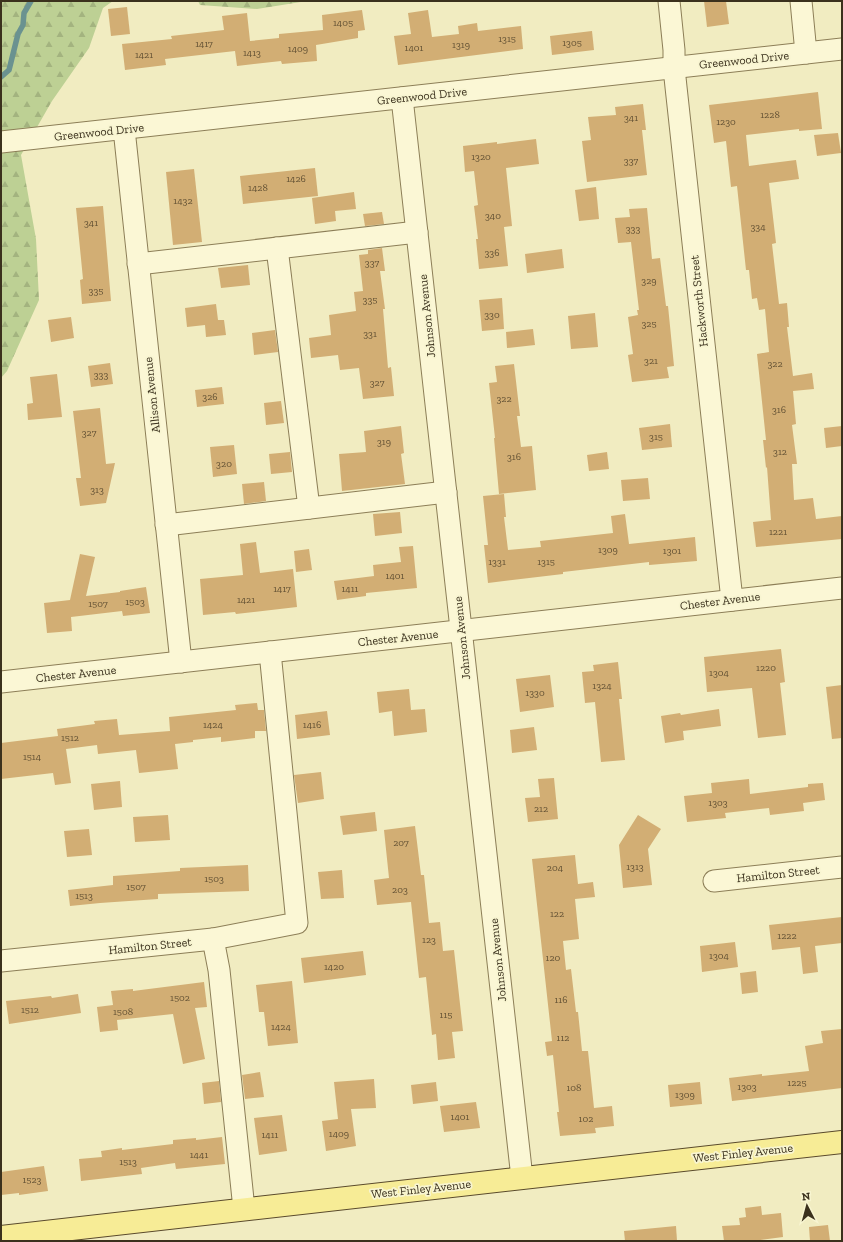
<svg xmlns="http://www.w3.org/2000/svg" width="843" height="1242" font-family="'Zilla Slab',serif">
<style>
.forest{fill:url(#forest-firs)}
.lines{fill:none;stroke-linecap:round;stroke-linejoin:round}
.stream{stroke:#6a9290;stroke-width:5.5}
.building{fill:#d2ae74}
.minor-casing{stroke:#8c7e57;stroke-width:23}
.major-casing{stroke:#5a4a2c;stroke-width:24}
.minor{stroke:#fbf7d5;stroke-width:21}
.major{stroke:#f7ec96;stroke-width:22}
.labels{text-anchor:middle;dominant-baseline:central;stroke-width:3.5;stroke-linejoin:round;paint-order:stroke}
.number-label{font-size:10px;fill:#615033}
.street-label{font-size:12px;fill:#3b311d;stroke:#f8f5d1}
</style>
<defs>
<pattern id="forest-firs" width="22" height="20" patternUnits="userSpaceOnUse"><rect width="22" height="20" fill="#bdd094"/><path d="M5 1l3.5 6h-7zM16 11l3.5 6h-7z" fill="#a3b37f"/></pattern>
</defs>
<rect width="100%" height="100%" fill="#f1ecc1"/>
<!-- forest -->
<g class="forest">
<polygon points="1,1 113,1 103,8 89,48 52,101 21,155 36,239 39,300 7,371 1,378"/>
<polygon points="198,1 307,1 257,9 200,5"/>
</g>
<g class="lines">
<!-- stream -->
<polyline class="stream" points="1,77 9,70 18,34 23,25 24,13 31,1"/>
</g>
<!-- building -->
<g class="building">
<polygon points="704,1 726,1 729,24 707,27"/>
<polygon points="127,7 130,34 111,36 108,9"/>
<polygon points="362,10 365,30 358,31 358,38 316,45 317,61 282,64 281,61 237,66 235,51 165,59 166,65 125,70 122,44 172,39 171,36 224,30 222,16 247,13 250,41 279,38 279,34 323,30 322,15"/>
<polygon points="428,10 432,37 459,34 458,26 477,23 478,31 521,26 523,49 398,65 394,36 411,34 408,13"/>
<polygon points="592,31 594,50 552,55 550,36"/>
<polygon points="818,92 822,129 799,131 799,129 746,135 749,166 796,160 799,179 769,183 776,243 772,244 779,304 787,303 789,327 787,327 793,376 812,373 814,389 793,391 796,424 792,425 797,464 792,464 794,500 813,498 816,519 842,516 842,539 756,547 753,522 771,520 767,467 766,468 763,440 766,440 757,354 769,352 765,309 759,310 757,298 752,299 749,270 746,270 737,186 731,187 726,141 714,143 709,105"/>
<polygon points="643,104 646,130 642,130 647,175 587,182 582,141 591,140 588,117 616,115 615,107"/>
<polygon points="838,133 841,153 817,156 814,135"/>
<polygon points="536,139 539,164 506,168 512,226 504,227 508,266 479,269 476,239 478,239 474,206 478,205 474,171 465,172 463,146 497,142 497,144"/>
<polygon points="315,168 318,196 243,204 240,176"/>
<polygon points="194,169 202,242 173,245 166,172"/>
<polygon points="596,187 599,219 579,221 575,190"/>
<polygon points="354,192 356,209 335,211 336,221 315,224 312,198"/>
<polygon points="103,206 111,301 82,304 80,280 83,279 76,208"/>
<polygon points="647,208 652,259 660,258 666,306 668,306 674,366 667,367 669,378 632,382 628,355 633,354 628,317 638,315 637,310 639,310 631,242 618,243 615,218 630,217 629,209"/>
<polygon points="382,212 384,224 365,226 363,214"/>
<polygon points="382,248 385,271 380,271 385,309 383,309 388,368 391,367 394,396 363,399 359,368 340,370 338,355 311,358 309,338 331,335 329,315 356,311 354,292 363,291 359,255 368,254 368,250"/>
<polygon points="562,249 564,268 527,273 525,254"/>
<polygon points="248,265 250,285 221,288 218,268"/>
<polygon points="502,298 504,329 482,331 479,300"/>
<polygon points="216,304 218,320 224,320 226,335 206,337 205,325 187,327 185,308"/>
<polygon points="595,313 598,347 571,349 568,316"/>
<polygon points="71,317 74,338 51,342 48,320"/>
<polygon points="533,329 535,345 507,348 506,332"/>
<polygon points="275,330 278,352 254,355 252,333"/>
<polygon points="110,363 113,384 91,387 88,366"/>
<polygon points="514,364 520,416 517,416 521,447 532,446 536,490 499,494 494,438 495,438 489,383 497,382 495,366"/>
<polygon points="57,374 62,417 28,420 27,404 33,403 30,377"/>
<polygon points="222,387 224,404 197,407 195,390"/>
<polygon points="281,401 284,423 266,425 264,403"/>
<polygon points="100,408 106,464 115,463 106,503 80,506 76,478 81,478 73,411"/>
<polygon points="670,424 672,447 642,450 639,428"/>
<polygon points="401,426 404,453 401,454 405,484 342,491 339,454 366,452 364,431"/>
<polygon points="842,426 842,446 826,448 824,428"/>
<polygon points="234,445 237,474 213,477 210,447"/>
<polygon points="290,452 292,472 271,474 269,454"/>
<polygon points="607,452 609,469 589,471 587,455"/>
<polygon points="648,478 650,499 623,501 621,480"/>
<polygon points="264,482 266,501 244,504 242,484"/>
<polygon points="504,494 506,517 504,517 508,550 541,547 540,541 613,533 611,516 625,514 629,544 695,537 697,561 649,565 649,562 563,572 563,574 488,583 484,545 488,545 483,496"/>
<polygon points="400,512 402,533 375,536 373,514"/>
<polygon points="256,542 260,573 293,569 297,607 236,614 235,612 203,615 200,579 243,575 240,544"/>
<polygon points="413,546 417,588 366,593 366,596 337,600 334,581 374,576 373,565 401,562 399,547"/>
<polygon points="309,549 312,570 296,572 294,551"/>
<polygon points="80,554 95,557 86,596 120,592 120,591 146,587 150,613 123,616 122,611 71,617 72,631 47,633 44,603 70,600"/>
<polygon points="781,649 785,682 780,683 786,735 758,738 752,688 707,692 704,657"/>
<polygon points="618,662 622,699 619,699 625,760 601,762 595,702 585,703 582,672 594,671 593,665"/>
<polygon points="550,675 554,707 520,712 516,679"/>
<polygon points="842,685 842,738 832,739 826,687"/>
<polygon points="409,689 411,710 425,709 427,732 394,736 392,711 379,713 377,692"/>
<polygon points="257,703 258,710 264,710 266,731 255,731 255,738 221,742 221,737 193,740 193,742 175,744 178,769 139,773 136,750 98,754 97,745 66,749 71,783 55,785 53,773 1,779 1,743 58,736 57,729 95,724 94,721 117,719 119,735 170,731 169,717 236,710 235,705"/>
<polygon points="719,709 721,726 683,731 684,740 665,743 661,716 680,713 681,715"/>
<polygon points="327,711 330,735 297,739 295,715"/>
<polygon points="534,727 537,750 512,753 510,730"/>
<polygon points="321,772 324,799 298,803 294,775"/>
<polygon points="554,778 558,819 528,822 525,798 540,797 538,779"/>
<polygon points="749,779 750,794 808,787 808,784 823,783 825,800 803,803 804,811 770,815 769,808 725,813 726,818 687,822 684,796 712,793 711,783"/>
<polygon points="120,781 122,807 94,810 91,784"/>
<polygon points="375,812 377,831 343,835 340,816"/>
<polygon points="168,815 170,840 135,842 133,817"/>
<polygon points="638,815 661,829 648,849 652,885 623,888 619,845"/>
<polygon points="415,826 421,875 424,875 429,923 440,922 443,951 454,950 463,1031 452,1032 455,1058 438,1060 436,1034 432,1035 426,977 419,978 411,902 377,905 374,880 389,878 384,830"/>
<polygon points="89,829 92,855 67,857 64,831"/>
<polygon points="575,855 578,884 593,882 595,897 575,899 579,939 563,941 566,970 571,969 576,1012 578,1012 582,1051 588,1051 594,1108 612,1106 614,1126 595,1128 596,1133 560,1136 557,1112 559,1112 553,1055 547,1056 545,1042 552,1041 532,859"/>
<polygon points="248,865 249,891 158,894 158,899 100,903 70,906 68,890 113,885 113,876 180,871 180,868"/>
<polygon points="342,870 344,898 321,899 318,872"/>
<polygon points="842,917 842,943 815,946 818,972 803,974 800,947 772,950 769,925"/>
<polygon points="735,942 738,967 702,972 700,946"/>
<polygon points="363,951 366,975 304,983 301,958"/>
<polygon points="756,971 758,992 742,994 740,973"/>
<polygon points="292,981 298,1043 268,1046 264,1012 259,1012 256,985"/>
<polygon points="204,982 207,1007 195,1008 205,1059 183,1064 173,1014 117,1020 118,1030 100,1032 97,1007 113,1005 111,991 133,989 133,991"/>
<polygon points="78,994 81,1013 9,1024 6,1001 51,996 52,998"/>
<polygon points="842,1029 842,1088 732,1101 729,1078 762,1074 762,1076 809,1071 805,1046 823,1043 821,1031"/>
<polygon points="260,1072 264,1097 245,1099 242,1075"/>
<polygon points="374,1079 376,1108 351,1109 356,1146 326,1151 322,1121 338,1119 334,1082"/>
<polygon points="219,1081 221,1102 204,1104 202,1083"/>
<polygon points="436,1082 438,1101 413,1104 411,1085"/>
<polygon points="700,1082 702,1104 670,1107 668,1085"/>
<polygon points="476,1102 480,1128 444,1132 440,1106"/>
<polygon points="282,1115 287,1151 259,1155 254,1118"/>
<polygon points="222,1137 225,1164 176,1169 175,1163 141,1168 142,1174 81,1181 79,1159 102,1157 101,1151 122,1148 122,1150 173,1144 173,1140 196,1138 196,1140"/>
<polygon points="44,1166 48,1191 19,1195 19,1193 1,1195 1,1172"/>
<polygon points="761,1206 762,1215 781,1213 783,1237 753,1241 724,1241 722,1226 740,1225 739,1218 746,1217 745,1208"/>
<polygon points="828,1225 830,1241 810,1241 809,1227"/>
<polygon points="676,1226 677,1241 625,1241 624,1231"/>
</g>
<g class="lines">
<defs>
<g id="minor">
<polyline points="669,1 674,50 674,68 676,87 732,600"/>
<polyline points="801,1 806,53"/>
<polyline points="402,98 522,1178"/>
<polyline points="124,129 181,662"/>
<polyline points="1,142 842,49"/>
<polyline points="277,248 309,508"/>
<polyline points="138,264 417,232"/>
<polyline points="166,525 446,492"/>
<polyline points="1,682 842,588"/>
<polyline points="714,881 842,867"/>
<polyline points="213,939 219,970 244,1209"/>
<polyline points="1,961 213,939 297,923 270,652"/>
</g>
<polyline id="major" points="1,1237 842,1142"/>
</defs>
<!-- minor casing -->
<use href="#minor" class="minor-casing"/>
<!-- major casing -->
<use href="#major" class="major-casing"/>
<!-- minor -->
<use href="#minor" class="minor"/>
<!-- major -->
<use href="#major" class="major"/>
</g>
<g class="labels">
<!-- number labels -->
<g class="number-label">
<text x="343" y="23">1405</text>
<text x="507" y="39">1315</text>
<text x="572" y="43">1305</text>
<text x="204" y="44">1417</text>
<text x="461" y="45">1319</text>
<text x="414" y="48">1401</text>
<text x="298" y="49">1409</text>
<text x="252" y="53">1413</text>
<text x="144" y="55">1421</text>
<text x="770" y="115">1228</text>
<text x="631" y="118">341</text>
<text x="726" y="122">1230</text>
<text x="481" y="157">1320</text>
<text x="631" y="161">337</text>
<text x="296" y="179">1426</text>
<text x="258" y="188">1428</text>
<text x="183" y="201">1432</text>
<text x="493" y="216">340</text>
<text x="91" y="223">341</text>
<text x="758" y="227">334</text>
<text x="633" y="229">333</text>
<text x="492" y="253">336</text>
<text x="372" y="263">337</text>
<text x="649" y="281">329</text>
<text x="96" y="291">335</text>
<text x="370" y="300">335</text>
<text x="492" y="315">330</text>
<text x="649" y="324">325</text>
<text x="370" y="334">331</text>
<text x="651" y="361">321</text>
<text x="775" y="364">322</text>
<text x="101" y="375">333</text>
<text x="377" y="383">327</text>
<text x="210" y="397">326</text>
<text x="504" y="399">322</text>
<text x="779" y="410">316</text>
<text x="89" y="433">327</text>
<text x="656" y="437">315</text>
<text x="384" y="442">319</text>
<text x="780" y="452">312</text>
<text x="514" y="457">316</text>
<text x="224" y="464">320</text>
<text x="97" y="490">313</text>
<text x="778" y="532">1221</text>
<text x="608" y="550">1309</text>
<text x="672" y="551">1301</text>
<text x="497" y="562">1331</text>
<text x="546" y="562">1315</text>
<text x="395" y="576">1401</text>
<text x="282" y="589">1417</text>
<text x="350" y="589">1411</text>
<text x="246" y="600">1421</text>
<text x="135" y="602">1503</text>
<text x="98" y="604">1507</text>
<text x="766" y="668">1220</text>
<text x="719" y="673">1304</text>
<text x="602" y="686">1324</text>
<text x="535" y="693">1330</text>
<text x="213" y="725">1424</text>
<text x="312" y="725">1416</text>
<text x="70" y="738">1512</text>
<text x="32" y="757">1514</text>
<text x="718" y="803">1303</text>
<text x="541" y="809">212</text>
<text x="401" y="843">207</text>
<text x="635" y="867">1313</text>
<text x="555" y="868">204</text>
<text x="214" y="879">1503</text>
<text x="136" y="887">1507</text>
<text x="400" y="890">203</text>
<text x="84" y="896">1513</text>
<text x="557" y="914">122</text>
<text x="787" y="936">1222</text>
<text x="429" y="940">123</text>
<text x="719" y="956">1304</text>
<text x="553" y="958">120</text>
<text x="334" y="967">1420</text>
<text x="180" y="998">1502</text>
<text x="561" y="1000">116</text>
<text x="30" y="1010">1512</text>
<text x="123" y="1012">1508</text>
<text x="446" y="1015">115</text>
<text x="281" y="1027">1424</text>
<text x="563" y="1038">112</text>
<text x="797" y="1083">1225</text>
<text x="747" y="1087">1303</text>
<text x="574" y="1088">108</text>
<text x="685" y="1095">1309</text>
<text x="460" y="1117">1401</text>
<text x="586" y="1119">102</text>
<text x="339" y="1134">1409</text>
<text x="270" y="1135">1411</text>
<text x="199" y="1155">1441</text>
<text x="128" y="1162">1513</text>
<text x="32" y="1180">1523</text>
</g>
<!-- street labels -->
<g class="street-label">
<text transform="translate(744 60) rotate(-6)">Greenwood Drive</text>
<text transform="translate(422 96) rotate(-6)">Greenwood Drive</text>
<text transform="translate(99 132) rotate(-6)">Greenwood Drive</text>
<text transform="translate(699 301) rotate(-96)">Hackworth Street</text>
<text transform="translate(427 316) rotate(-96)">Johnson Avenue</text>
<text transform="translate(152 395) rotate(-96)">Allison Avenue</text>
<text transform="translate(720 601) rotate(-7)">Chester Avenue</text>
<text transform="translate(398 638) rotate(-6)">Chester Avenue</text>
<text transform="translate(462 638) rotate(-96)">Johnson Avenue</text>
<text transform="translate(76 674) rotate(-6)">Chester Avenue</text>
<text transform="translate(778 874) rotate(-6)">Hamilton Street</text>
<text transform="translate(150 946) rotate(-6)">Hamilton Street</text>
<text transform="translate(498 960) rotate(-96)">Johnson Avenue</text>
<text transform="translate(743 1153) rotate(-6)">West Finley Avenue</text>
<text transform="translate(421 1189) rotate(-6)">West Finley Avenue</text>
</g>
</g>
<!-- border -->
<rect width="843" height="1242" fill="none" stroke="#3b311d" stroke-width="4"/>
<!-- north arrow -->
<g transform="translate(807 1206) rotate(354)" stroke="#f8f5d1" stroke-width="3" paint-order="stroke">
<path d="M0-3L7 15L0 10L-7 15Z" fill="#3b311d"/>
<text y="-6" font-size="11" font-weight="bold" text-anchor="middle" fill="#3b311d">N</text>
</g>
</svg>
